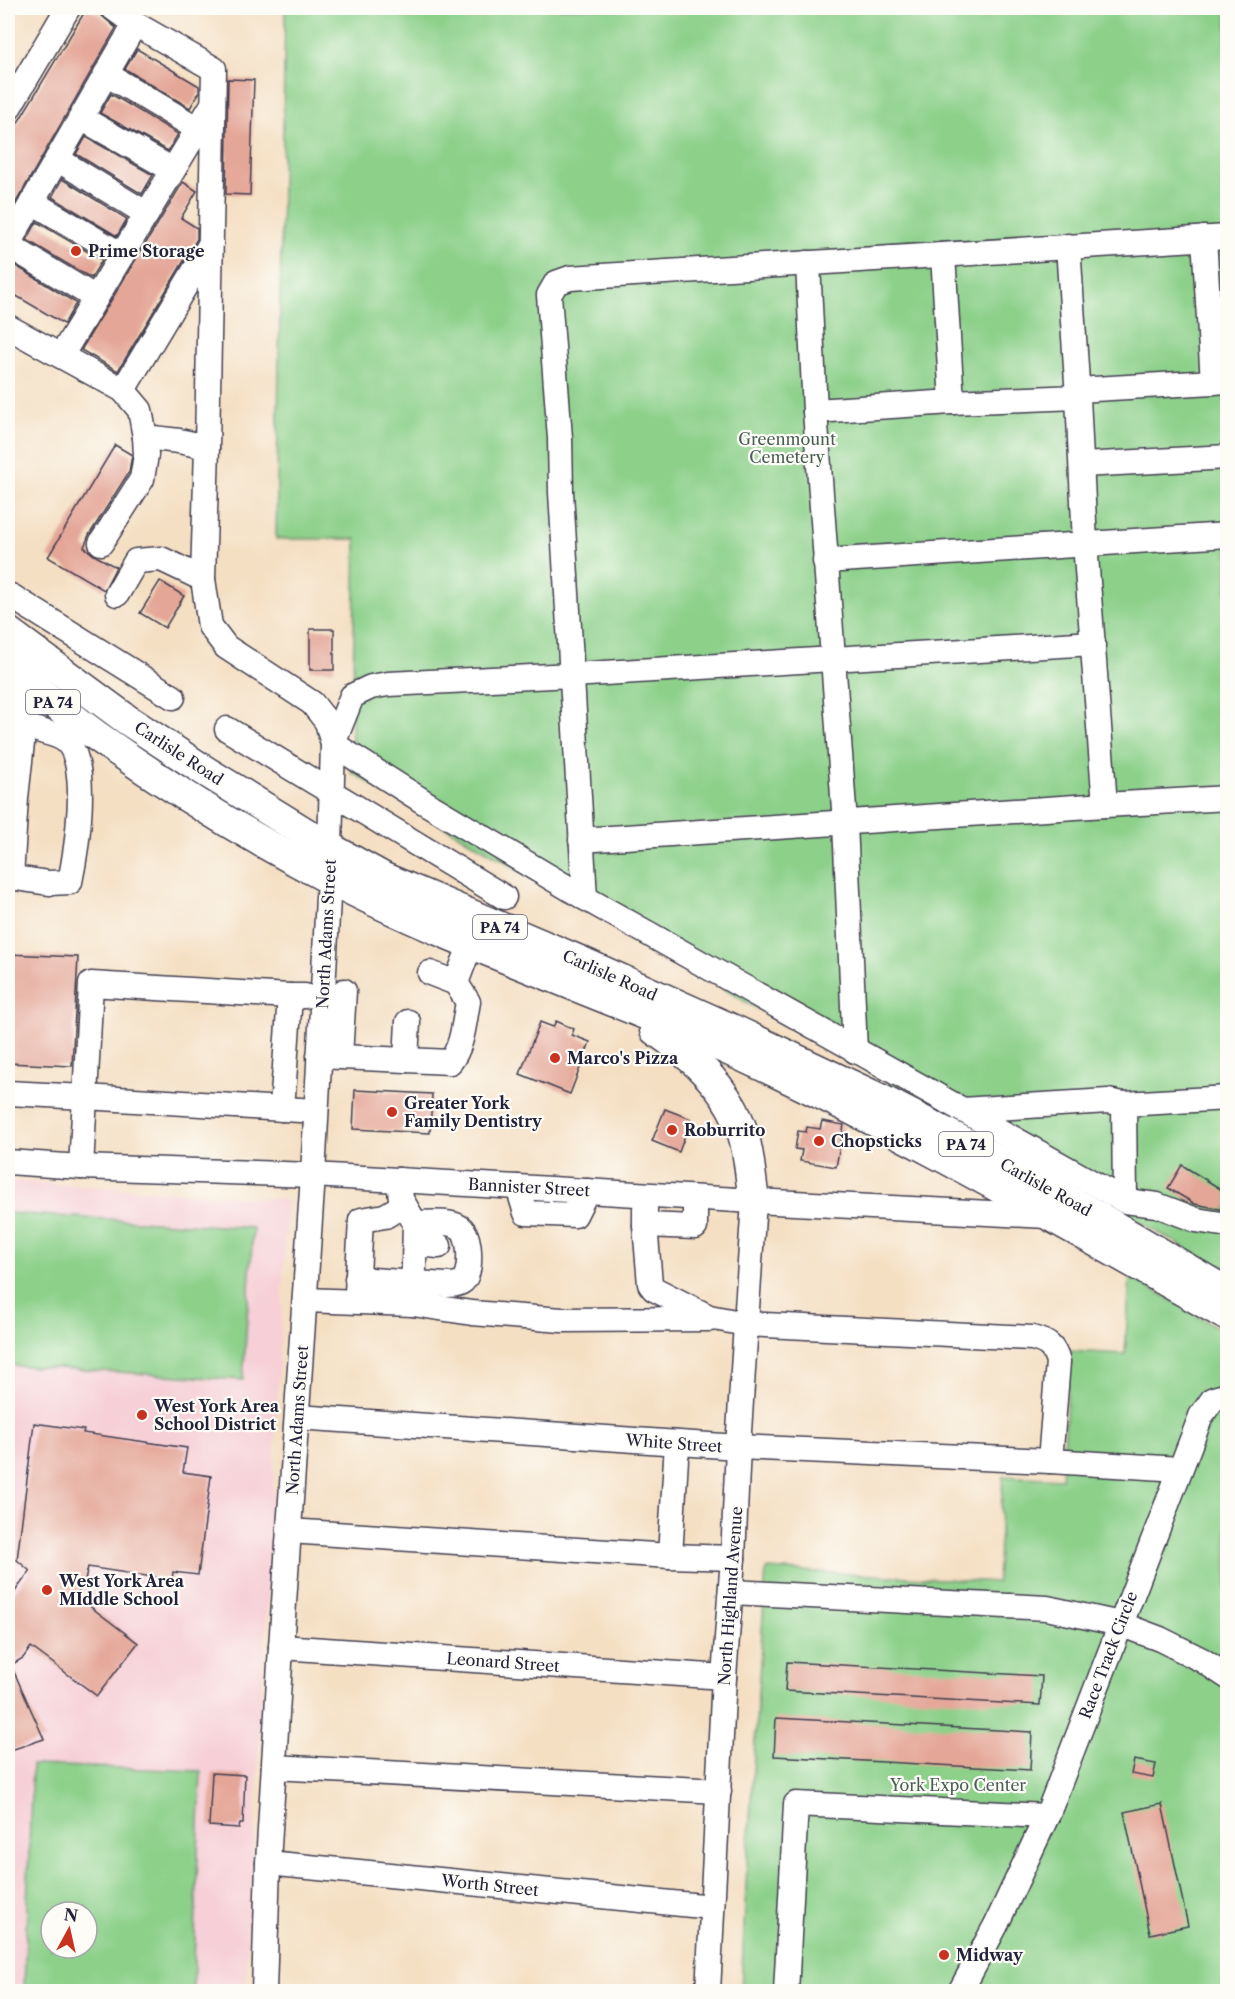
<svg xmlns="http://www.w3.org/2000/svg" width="1235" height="1999" font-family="'Libre Caslon Text',serif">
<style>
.built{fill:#f6cfd7;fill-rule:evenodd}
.green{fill:#8cd08a;stroke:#577962;stroke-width:1.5;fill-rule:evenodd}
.building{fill:#e4a697}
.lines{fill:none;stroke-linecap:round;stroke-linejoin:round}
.minor-casing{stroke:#423e4f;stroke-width:27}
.major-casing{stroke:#423e4f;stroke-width:33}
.minor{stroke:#fff;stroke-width:24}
.major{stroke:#fff;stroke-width:30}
.poi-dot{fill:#c8321e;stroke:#fdfcf7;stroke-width:2}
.labels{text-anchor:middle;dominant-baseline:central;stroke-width:4.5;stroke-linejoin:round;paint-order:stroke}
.shield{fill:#fdfcf7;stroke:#646373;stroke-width:1.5}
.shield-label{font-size:15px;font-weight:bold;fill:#22223b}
.poi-label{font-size:16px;font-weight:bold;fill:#22223b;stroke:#fdfcf7;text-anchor:start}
.park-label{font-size:16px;fill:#475f57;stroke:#fdfcf7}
.street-label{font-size:16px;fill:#22223b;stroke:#fdfcf7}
</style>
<rect width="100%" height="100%" fill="#fdfcf7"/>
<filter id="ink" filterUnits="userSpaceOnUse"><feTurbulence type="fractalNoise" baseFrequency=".0167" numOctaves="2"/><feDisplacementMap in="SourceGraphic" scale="12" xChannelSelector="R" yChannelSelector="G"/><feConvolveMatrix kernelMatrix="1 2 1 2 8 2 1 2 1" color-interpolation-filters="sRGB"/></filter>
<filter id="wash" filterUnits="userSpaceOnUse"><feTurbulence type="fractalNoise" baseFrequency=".008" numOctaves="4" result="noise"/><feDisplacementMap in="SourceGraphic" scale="24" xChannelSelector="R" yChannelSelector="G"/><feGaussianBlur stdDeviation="1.35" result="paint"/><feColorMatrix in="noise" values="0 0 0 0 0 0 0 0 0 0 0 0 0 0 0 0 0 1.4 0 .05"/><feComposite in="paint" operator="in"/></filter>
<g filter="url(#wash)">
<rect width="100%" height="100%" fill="#f4dfc3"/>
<!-- built -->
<path class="built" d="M8,1181L287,1200L266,1629L245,1991H8ZM51,1912H87V1948H51Z"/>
<!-- green -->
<g class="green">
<polygon points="285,8 1227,8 1227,1271 777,1020 351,772 356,539 276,539"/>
<polygon points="8,1213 253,1228 243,1380 8,1365"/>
<polygon points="1130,1276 1227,1333 1227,1991 741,1992 747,1865 766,1569 997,1582 1003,1476 1062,1479 1070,1351 1125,1354"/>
<path d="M32,1765L201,1771L193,1991H24ZM51,1912H87V1948H51Z"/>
</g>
<g id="blocks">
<!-- building -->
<g class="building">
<polygon points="87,8 101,15 116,28 8,216 8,139"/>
<polygon points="137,49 199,86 199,93 190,108 125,69"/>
<polygon points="228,79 254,80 250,195 226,194"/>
<polygon points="111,94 178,134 168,151 100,113"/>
<polygon points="86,137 153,175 142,194 76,154"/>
<polygon points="62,179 127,219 117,236 52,197"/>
<polygon points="183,182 197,191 181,218 197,228 197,239 118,371 81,350"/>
<polygon points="37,222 102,260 91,278 27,240"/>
<polygon points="8,261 76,303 64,324 8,291"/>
<polygon points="115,445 132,455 129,472 89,535 84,547 94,555 116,567 104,590 48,557"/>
<polygon points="160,581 184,596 165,628 140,613"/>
<rect x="310" y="629" width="24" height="41"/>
<polygon points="8,954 78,957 72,1066 8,1063"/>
<polygon points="556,1021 574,1029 572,1035 590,1042 570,1094 520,1074 540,1022 553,1027"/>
<polygon points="355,1090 432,1094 430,1133 353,1129"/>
<polygon points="665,1109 691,1119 679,1152 652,1141"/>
<polygon points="822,1121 844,1125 836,1167 800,1161 802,1150 795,1149 798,1131 806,1132 807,1127 820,1129"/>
<polygon points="1182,1165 1227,1193 1227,1205 1225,1210 1195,1204 1168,1188"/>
<polygon points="34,1423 84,1430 83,1433 187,1448 183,1472 211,1476 198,1575 173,1572 172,1580 88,1567 84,1585 75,1595 138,1643 97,1696 31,1647 23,1658 11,1665 44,1739 8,1751 8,1601 30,1571 17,1560"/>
<polygon points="787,1662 1042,1676 1040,1705 785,1691"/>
<polygon points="776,1718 1032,1732 1030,1770 774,1756"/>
<polygon points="1134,1760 1156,1764 1153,1778 1131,1774"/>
<polygon points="212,1773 245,1775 243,1824 240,1824 239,1828 209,1826"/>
<polygon points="1162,1804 1188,1926 1150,1934 1124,1812"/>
</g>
</g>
</g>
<g filter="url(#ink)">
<use href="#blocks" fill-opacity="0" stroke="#423e4f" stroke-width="1.5"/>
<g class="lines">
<defs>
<g id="minor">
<polyline points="113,8 135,24 214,69 207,447 203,579 210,626 226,647 312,703 327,722 333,744 329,879 313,1175 281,1647 268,1863 264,1992"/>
<polyline points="106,74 198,129"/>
<polyline points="8,109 68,8"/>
<polyline points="81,118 173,170"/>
<polyline points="57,159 147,214"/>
<polyline points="32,202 122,255"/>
<polyline points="1228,237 570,278 556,283 549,295 560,438 561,492 585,898 1125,1201 1124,1104 1228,1098"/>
<polyline points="1204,238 1213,382 1228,381"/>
<polyline points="8,244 135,24"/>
<polyline points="8,245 96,298"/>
<polyline points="808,263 815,411 845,823 855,1051"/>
<polyline points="8,327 123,390 140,410 145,437 179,441 207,447"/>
<polyline points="61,356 213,104"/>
<polyline points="123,390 211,243"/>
<polyline points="1077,390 1213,382"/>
<polyline points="1078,397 1085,543 1105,805 1228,798"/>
<polyline points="952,402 1078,397 1068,246"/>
<polyline points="815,411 952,402 943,255"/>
<polyline points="1082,465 1228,457"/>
<polyline points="101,543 142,479 146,455 145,437"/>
<polyline points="825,561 1228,535"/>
<polyline points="117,594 136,561 161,559 203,579"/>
<polyline points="8,600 11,596 173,697"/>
<path d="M8,713C18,714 22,722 31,727C41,733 57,733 66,741C91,762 76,853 70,882L49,883L8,877"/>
<polyline points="227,729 504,897"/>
<polyline points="581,840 1105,805"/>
<polyline points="11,877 16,798 22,743 14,714 15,703 29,683"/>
<polyline points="585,898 429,805 333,744 352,696 371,687 388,684 572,675 1093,643"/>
<polyline points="430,973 456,983 471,943"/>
<path d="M319,1056L450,1062C463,1046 464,1022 468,1002L456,983"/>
<polyline points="340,1056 344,991"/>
<polyline points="406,1060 408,1022"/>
<polyline points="8,1093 85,1097 91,984 290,996"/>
<polyline points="282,1109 290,996 305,996"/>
<polyline points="962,1110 1108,1101 1124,1104"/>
<polyline points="8,1162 81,1167 313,1175 754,1201 1047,1216"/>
<polyline points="81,1167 85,1097 316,1111"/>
<polyline points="518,1187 526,1213 575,1215 587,1191"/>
<polyline points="1125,1201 1157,1205 1196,1220 1228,1225"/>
<polyline points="645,1209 645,1225 695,1227 695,1198"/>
<path d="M645,1225L650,1284L654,1289L709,1317L746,1324L1032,1338C1048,1342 1054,1347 1058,1362L1050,1461"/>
<polyline points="415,1244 439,1246"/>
<path d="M357,1279L446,1285C452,1285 458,1285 463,1281C472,1272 471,1236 461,1228C450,1220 428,1223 415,1223"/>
<polyline points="357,1293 361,1220 385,1216 404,1205"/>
<polyline points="305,1300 413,1304 415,1223 401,1199 399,1180"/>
<polyline points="413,1304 472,1313 562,1320 710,1319"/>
<polyline points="297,1417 738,1447 1050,1461 1180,1469"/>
<polyline points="289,1531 670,1556 733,1558"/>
<polyline points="670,1556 677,1443"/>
<polyline points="731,1592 1047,1608 1120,1624 1160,1639 1202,1660 1228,1677"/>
<polyline points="281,1647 724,1677"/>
<polyline points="274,1767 719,1791"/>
<polyline points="268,1863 712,1907"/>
<polyline points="708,1992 724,1677 733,1558 738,1447 754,1201"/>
<polyline points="786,1992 796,1804 1047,1816"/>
<polyline points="960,1992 996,1925 1047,1816 1201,1416 1213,1399 1228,1395"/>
</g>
<g id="major">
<polyline points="8,632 126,719 205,771 330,848 384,878 575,959 738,1032 882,1100 1004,1163 1090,1212 1228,1293"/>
<path d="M8,667C39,691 69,716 101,739C173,790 248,836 326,877C448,941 579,984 704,1039C885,1119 1056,1219 1228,1316"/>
<path d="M655,1030C687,1052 722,1083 738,1120C749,1145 750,1175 754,1201"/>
</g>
</defs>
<!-- minor casing -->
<use href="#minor" class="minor-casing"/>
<!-- major casing -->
<use href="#major" class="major-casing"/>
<!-- minor -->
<use href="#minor" class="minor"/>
<!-- major -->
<use href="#major" class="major"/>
</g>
</g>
<!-- markers -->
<g class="poi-dot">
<circle cx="76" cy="251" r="6"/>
<circle cx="555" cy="1058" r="6"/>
<circle cx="392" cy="1112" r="6"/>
<circle cx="672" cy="1130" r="6"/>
<circle cx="819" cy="1141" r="6"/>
<circle cx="142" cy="1415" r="6"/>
<circle cx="47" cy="1590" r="6"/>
<circle cx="944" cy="1955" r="6"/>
</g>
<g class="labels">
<!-- shield labels -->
<g class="shield">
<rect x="26" y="690" width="54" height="24" rx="4.5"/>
<rect x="473" y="915" width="54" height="24" rx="4.5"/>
<rect x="939" y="1132" width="54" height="24" rx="4.5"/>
</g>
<g class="shield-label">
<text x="53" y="702">PA 74</text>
<text x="500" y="927">PA 74</text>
<text x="966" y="1144">PA 74</text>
</g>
<!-- poi labels -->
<g class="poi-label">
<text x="88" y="251">Prime Storage</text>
<text x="567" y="1058">Marco's Pizza</text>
<text x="404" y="1103">Greater York<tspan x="404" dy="18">Family Dentistry</tspan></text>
<text x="684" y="1130">Roburrito</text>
<text x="831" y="1141">Chopsticks</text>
<text x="154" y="1406">West York Area<tspan x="154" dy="18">School District</tspan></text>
<text x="59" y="1581">West York Area<tspan x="59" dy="18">MIddle School</tspan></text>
<text x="956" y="1955">Midway</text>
</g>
<!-- park labels -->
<g class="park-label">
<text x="787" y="439">Greenmount<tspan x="787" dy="18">Cemetery</tspan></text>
<text x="958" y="1785">York Expo Center</text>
</g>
<!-- street labels -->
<g class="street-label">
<text transform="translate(179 753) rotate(33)">Carlisle Road</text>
<text transform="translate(326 934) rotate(-87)">North Adams Street</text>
<text transform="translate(610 975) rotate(24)">Carlisle Road</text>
<text transform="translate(529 1187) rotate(3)">Bannister Street</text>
<text transform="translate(1046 1187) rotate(29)">Carlisle Road</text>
<text transform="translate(297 1420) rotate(-86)">North Adams Street</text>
<text transform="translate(674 1443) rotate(4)">White Street</text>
<text transform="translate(730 1596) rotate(-86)">North Highland Avenue</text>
<text transform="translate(1108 1655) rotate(-69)">Race Track Circle</text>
<text transform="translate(503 1662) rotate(4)">Leonard Street</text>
<text transform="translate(490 1885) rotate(6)">Worth Street</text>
</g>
</g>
<!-- margin -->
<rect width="1235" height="1999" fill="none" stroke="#fdfcf7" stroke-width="30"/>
<!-- north arrow -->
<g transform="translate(69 1930) rotate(8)"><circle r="28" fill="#fdfcf7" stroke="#a5a5ac" stroke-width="1.5"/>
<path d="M0-4.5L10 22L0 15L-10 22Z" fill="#c8321e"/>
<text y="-9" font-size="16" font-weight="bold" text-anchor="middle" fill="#22223b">N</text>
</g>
</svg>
